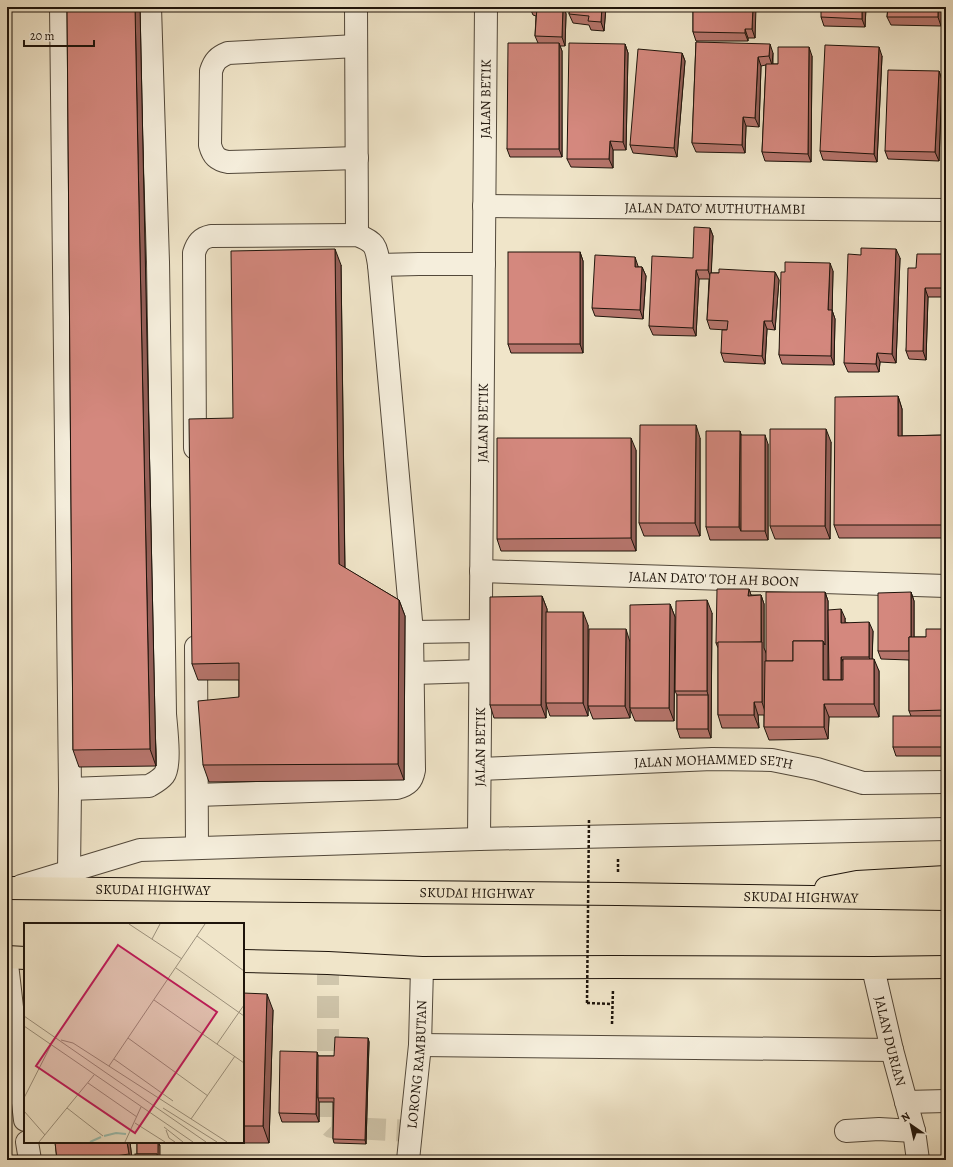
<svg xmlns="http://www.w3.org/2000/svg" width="953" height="1167" font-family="Alegreya,serif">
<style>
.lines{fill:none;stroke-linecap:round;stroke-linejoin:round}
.minor-tunnel{stroke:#d0c6ac;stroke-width:22;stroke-dasharray:22 11;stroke-linecap:butt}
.minor-casing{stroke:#52483a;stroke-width:24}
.highway-casing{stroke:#1e140b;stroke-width:24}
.path{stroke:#1e140b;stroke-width:2.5;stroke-dasharray:3 2;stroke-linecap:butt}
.minor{stroke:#f5eedc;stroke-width:22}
.highway{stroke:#f0e5c9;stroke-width:22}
.path-bridge{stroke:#1e140b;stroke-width:2.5;stroke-dasharray:3 2;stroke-linecap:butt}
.wall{fill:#b6756c;stroke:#1e140b}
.shaded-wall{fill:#945f58;stroke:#1e140b}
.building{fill:#d4887e;stroke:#1e140b}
.labels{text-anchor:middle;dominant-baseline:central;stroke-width:4;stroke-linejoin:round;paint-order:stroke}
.street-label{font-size:14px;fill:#1e140b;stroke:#f5eedc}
.inset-river{fill:none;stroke:#9bbfb2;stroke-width:2}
.inset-road{fill:none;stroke:#9c917d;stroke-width:1}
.view{fill:#c2185b;fill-opacity:0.15;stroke:#c2185b;stroke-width:2}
.inset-edge{fill:none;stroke:#1e140b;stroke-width:2}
</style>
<rect width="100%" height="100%" fill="#f0e5c9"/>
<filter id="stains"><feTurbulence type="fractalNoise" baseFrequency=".005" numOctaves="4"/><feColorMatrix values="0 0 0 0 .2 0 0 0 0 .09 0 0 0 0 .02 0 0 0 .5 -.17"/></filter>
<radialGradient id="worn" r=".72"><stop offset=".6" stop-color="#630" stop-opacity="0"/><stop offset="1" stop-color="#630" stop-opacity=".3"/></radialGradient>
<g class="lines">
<!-- minor-tunnel -->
<polyline class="minor-tunnel" points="328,963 328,1124 331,1127 411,1131"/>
<defs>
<g id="minor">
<polyline points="61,7 70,789 69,872"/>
<polyline points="356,7 357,235"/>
<path d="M356,46L228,53C218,57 214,61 211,71L210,145C213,156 217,160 228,162L357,158"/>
<path id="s1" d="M484,206L946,210"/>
<polyline points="379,265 419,264 484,264"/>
<path d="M195,448L194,253C197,243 201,238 211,236L357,235C375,242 376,245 379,265L412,632L414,770C412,781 408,785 397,788L197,795"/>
<path id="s2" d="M481,571L946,586"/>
<polyline points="412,632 481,631"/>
<polyline points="196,647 197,848"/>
<polyline points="413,673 480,671"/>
<path id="s3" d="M480,769L712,759L772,760L817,769L863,783L946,782"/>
<path d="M70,789L149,786C154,783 160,780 164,775C171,766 166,727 165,714L158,262L150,7"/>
<path id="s4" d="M479,839L486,7"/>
<polyline points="21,886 140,850 479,839 946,829"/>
<polyline points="7,964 25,1120"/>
<path id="s5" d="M873,968L892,1050L914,1131L918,1160"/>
<polyline points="420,1045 892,1050"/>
<polyline points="906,1102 946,1101"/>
<polyline points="846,1131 879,1129 914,1131"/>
<polyline points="27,1142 30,1160"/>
<path id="s6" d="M408,1160L420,1045L422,968"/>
</g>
<g id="highway">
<path id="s7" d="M7,888L618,894L946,899"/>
<polyline points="826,888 857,882 946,877"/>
<polyline points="7,957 25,958"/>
<polyline points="243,961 328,963 422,968 613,967 873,968 946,967"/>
</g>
</defs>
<!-- minor casing -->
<use href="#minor" class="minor-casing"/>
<!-- highway casing -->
<use href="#highway" class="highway-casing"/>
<!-- path -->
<g class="path">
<polyline points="618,872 618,859"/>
<polyline points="587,1003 612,1004"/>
<polyline points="612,1024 613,989"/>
</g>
<!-- minor -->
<use href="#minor" class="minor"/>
<!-- highway -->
<use href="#highway" class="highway"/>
<!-- path-bridge -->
<polyline class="path-bridge" points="587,1003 589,818"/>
</g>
<!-- wall -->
<g class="wall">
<polygon points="67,7 140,7 156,766 79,767 73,750"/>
<polygon points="506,7 564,7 566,14 565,46 560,46 562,51 562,157 510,157 507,149 538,43 535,36 536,16 533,15 530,8"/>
<polygon points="570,7 606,7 604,31 591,30 589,25 573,23 569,14"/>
<polygon points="647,7 677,7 676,10"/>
<polygon points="693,7 755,7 755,38 748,38 748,41 696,41 693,32"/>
<polygon points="866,7 865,27 824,26 821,17"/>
<polygon points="888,7 942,7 941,26 891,25 887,17"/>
<polygon points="696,42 773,53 773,64 778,64 812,56 811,162 765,161 762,152 766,65 761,66 759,127 746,126 745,153 696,152 692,143"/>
<polygon points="625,44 628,53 626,150 613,150 613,168 571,167 567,159"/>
<polygon points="682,53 685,61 677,157 633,153 630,145"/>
<polygon points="882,56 877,162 823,160 820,151"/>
<polygon points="939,71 942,80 939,161 888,159 885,151"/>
<polygon points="710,228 713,236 711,273 775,272 779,280 775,330 767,329 765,364 724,362 721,353 727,330 710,329 707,320 709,279 699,279 696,336 653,335 649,326 693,258"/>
<polygon points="580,252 583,261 583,353 511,353 508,344"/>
<polygon points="946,254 946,297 928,297 926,360 909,359 906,351 916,268"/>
<polygon points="900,258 896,363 880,362 879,372 848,372 844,363"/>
<polygon points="341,265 345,568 399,600 405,616 404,780 209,782 203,765 239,697 239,680 198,680 192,664"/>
<polygon points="638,266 638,267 642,267 646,276 643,319 595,316 592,308"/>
<polygon points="833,271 832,310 835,319 834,365 782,364 779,355 785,272"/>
<polygon points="898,396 902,409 902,436 946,435 946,538 839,538 834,525"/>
<polygon points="740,431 741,435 768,444 768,540 710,540 706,527"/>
<polygon points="700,438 700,536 644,536 639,523"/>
<polygon points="831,442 830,539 775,539 770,526"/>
<polygon points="636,450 636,551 501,551 497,539"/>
<polygon points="749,589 751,595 761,595 764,604 764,648 766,654 825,592 828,601 828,680 829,680 845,618 845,622 873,631 872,659 879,671 879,717 829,717 828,739 769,740 764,727 764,715 758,715 759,728 722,728 718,715 718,648 716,643"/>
<polygon points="911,592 914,601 914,637 926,637 946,629 946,756 896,756 893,747 911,716 909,711 909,660 881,659 878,651"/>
<polygon points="542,596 547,609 547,612 588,625 588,716 550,716 546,704 546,718 494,718 490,705"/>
<polygon points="670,604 675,617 674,721 635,721 630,709 630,718 593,719 588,706 630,641"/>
<polygon points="712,613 711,738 680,738 677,729 677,695 675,691"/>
<polygon points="243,993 273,1010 269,1143 159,1143 160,1146 137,1154 137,1142 243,1142"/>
<polygon points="368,1038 369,1042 366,1144 334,1143 333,1139 333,1102 319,1102 319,1122 282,1122 279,1113 317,1052 318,1056 334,1056"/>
<polygon points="55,1142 130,1142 132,1160 57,1160"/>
</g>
<!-- shaded-wall -->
<g class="shaded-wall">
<polygon points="135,7 140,7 156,766 150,749"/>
<polygon points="563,7 564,7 566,14 565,46 562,37"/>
<polygon points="602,7 606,7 604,31 601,22"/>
<polygon points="753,7 755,7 756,8 755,38 752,29"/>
<polygon points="862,7 866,7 865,27 862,19"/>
<polygon points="938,7 942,7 941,26 938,17"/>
<polygon points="745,29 748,38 748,41 745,33"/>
<polygon points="559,43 562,51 562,157 559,149"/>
<polygon points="625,44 628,53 626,150 623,142"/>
<polygon points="770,44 773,53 772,65 769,56"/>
<polygon points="809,47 812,56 811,162 808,154"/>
<polygon points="879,47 882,56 877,162 874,154"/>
<polygon points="682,53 685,61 677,157 674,148"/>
<polygon points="758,57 761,66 759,127 755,118"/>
<polygon points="939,71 942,80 939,161 935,152"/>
<polygon points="743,117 746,126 745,153 742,145"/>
<polygon points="610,141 613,150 613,168 609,159"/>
<polygon points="710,228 713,236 711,279 708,270"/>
<polygon points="335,249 341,265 345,581 339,564"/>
<polygon points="896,249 900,258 896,363 892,354"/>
<polygon points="580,252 583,261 583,353 580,344"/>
<polygon points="635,257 638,266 638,276 635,267"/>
<polygon points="830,263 833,271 832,318 828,310"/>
<polygon points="642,267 646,276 643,319 640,310"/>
<polygon points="696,270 699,279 696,336 693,328"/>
<polygon points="775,272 779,280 775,330 772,321"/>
<polygon points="925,288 928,297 926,360 923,351"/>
<polygon points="832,310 835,319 834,365 831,356"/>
<polygon points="764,321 767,329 765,364 762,356"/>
<polygon points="877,353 880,362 879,372 876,364"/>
<polygon points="898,396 902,409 902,448 898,436"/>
<polygon points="696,425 700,438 700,536 695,523"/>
<polygon points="826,429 831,442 830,539 825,526"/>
<polygon points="740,431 744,444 741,531 739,527"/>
<polygon points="765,435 768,444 768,540 765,531"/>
<polygon points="631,438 636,450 636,551 631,538"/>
<polygon points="749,589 752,598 748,596"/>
<polygon points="825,592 828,601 828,692 823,680 823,641"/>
<polygon points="911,592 914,601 914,660 911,651"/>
<polygon points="761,595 764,604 764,648 767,655 766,715 762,702"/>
<polygon points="542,596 547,609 546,718 541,705"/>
<polygon points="399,600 405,616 404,780 398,764"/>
<polygon points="707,600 712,613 711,738 708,729 708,695 707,691"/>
<polygon points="670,604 675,617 674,721 669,708"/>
<polygon points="841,609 845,618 845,631 841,623"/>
<polygon points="583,612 588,625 588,716 583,703"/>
<polygon points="869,622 873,631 872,665 869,657"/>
<polygon points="626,629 630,642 630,718 625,706"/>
<polygon points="841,657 845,665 844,688 841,680"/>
<polygon points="874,659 879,671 879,717 874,704"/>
<polygon points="754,702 758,715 759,728 754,715"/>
<polygon points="824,704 829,717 828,739 824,727"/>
<polygon points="267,994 273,1010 269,1143 263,1126"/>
<polygon points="368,1038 369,1042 366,1144 365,1140"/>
<polygon points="317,1052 320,1061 318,1098 319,1102 319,1122 316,1114"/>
<polygon points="7,1128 8,1130 9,1160 7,1160"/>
<polygon points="127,1142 130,1142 132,1160 131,1160 129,1154"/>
<polygon points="158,1142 160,1146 160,1160 157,1160"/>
</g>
<!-- building -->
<g class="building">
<polygon points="67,7 135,7 150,749 73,750"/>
<polygon points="537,7 563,7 562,37 535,36"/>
<polygon points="570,7 602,7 601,22 588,21 589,16 569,14"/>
<polygon points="693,7 753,7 752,29 745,29 745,33 693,32"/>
<polygon points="821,7 862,7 862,19 821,17"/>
<polygon points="888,7 938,7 938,17 887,17"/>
<polygon points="696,42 770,44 769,56 758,57 755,118 743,117 742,145 692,143"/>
<polygon points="508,43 559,43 559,149 507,149"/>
<polygon points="569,43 625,44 623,142 610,141 609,159 567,159"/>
<polygon points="825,45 879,47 874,154 820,151"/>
<polygon points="778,47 809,47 808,154 762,152 766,64 778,64"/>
<polygon points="638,49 682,53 674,148 630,145"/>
<polygon points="888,70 939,71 935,152 885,151"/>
<polygon points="694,227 710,228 708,270 696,270 693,328 649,326 652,256 693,258"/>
<polygon points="861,248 896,249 892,354 877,353 876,364 844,363 848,254 861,255"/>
<polygon points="335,249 339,564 399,600 398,764 203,765 198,701 239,697 239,663 192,664 189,419 233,418 231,251"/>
<rect x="508" y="252" width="72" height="92"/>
<polygon points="917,254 946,254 946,288 925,288 923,351 906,351 908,268 916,268"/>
<polygon points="595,255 635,257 635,267 642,267 640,310 592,308"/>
<polygon points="785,262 830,263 828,310 832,310 831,356 779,355 781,272 785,272"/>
<polygon points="719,269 775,272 772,321 764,321 762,356 721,353 722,330 727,330 728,321 707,320 710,273 719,273"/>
<polygon points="898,396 898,436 946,435 946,525 834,525 835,397"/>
<polygon points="640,425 696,425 695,523 639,523"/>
<polygon points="770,429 826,429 825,526 770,526"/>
<polygon points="706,431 740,431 739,527 706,527"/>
<rect x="741" y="435" width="24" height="96"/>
<polygon points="497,438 631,438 631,538 497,539"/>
<polygon points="717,589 749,589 748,596 761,595 761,642 716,643"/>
<polygon points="766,592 825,592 825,645 823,641 793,641 793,661 766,661"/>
<polygon points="911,592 911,637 909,637 909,651 878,651 878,593"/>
<polygon points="542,596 541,705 490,705 490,597"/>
<polygon points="707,600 707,691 675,691 676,601"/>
<polygon points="670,604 669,708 630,708 630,605"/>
<polygon points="841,609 841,623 869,622 869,657 841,657 841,680 829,680 828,610"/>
<rect x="546" y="612" width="37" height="91"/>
<polygon points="589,629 626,629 625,706 588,706"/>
<polygon points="926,629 946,629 946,710 909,711 909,637 926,637"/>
<polygon points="793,641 823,641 823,680 843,680 843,659 874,659 874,704 824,704 824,727 764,727 765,661 793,661"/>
<polygon points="718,642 762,642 762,702 754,702 754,715 718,715"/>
<rect x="677" y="695" width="31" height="34"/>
<rect x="893" y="716" width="53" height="31"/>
<polygon points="243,993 267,994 263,1126 243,1126"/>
<polygon points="335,1037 368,1038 365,1140 333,1139 334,1098 318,1098 318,1056 334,1056"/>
<polygon points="280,1051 317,1052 316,1114 279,1113"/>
<rect x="944" y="1138" width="2" height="21"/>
<polygon points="55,1142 127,1142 129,1154 89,1160 57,1160"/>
<polygon points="137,1142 158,1142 158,1158 157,1154 137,1154"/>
<rect x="135" y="1154" width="22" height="6"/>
</g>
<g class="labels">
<!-- street labels -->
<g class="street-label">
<text stroke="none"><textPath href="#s4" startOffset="740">JALAN BETIK</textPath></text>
<text stroke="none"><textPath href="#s1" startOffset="231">JALAN DATO' MUTHUTHAMBI</textPath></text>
<text stroke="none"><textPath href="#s4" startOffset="416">JALAN BETIK</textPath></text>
<text stroke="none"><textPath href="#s2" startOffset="233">JALAN DATO' TOH AH BOON</textPath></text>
<text stroke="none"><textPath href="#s4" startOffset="92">JALAN BETIK</textPath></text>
<text stroke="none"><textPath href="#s3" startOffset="234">JALAN MOHAMMED SETH</textPath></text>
<text stroke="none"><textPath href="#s7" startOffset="146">SKUDAI HIGHWAY</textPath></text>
<text stroke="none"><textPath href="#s7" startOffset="470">SKUDAI HIGHWAY</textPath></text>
<text stroke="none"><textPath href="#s7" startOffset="794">SKUDAI HIGHWAY</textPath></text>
<text stroke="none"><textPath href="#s5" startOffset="75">JALAN DURIAN</textPath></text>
<text stroke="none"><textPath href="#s6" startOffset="96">LORONG RAMBUTAN</textPath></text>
</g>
</g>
<!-- overview -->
<g transform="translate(24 923)">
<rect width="220" height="220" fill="#f0e5c9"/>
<path class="inset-river" d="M80,213L92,210L102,211M66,219L77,214"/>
<path class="inset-road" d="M105,1L158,36M173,13L220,48M128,16L136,1M152,45L220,93M130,77L220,140M0,93L182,219M0,103L169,219M104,115L184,173M37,117L49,120L203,219M193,121L220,82M90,136L149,178M85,143L181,1M64,160L113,194M0,175L27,122M43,185L79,213M139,185L193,219M0,188L21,212M167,196L211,133M111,200L141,219M140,204L159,219M142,207L145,215L151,219M15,219L70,152M101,219L117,184"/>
<path class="view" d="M94,22L193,89L111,210L12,143Z"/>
<rect width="220" height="220" class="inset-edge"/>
</g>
<!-- margin -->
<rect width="953" height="1167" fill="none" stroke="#f0e5c9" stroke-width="24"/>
<rect x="8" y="8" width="937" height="1151" fill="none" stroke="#1e140b" stroke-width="2"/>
<rect x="12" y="12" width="929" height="1143" fill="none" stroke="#1e140b"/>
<!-- north arrow -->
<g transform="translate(911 1125) rotate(326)" stroke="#f5eedc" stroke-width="3" paint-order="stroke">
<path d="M0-3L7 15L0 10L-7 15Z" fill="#1e140b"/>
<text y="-6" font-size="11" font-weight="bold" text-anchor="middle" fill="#1e140b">N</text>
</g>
<!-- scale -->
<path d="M24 40v6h70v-6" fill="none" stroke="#1e140b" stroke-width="2"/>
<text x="30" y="40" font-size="12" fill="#1e140b" stroke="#f5eedc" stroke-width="3" paint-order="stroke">20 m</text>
<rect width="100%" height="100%" filter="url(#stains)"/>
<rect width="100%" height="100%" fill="url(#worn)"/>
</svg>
